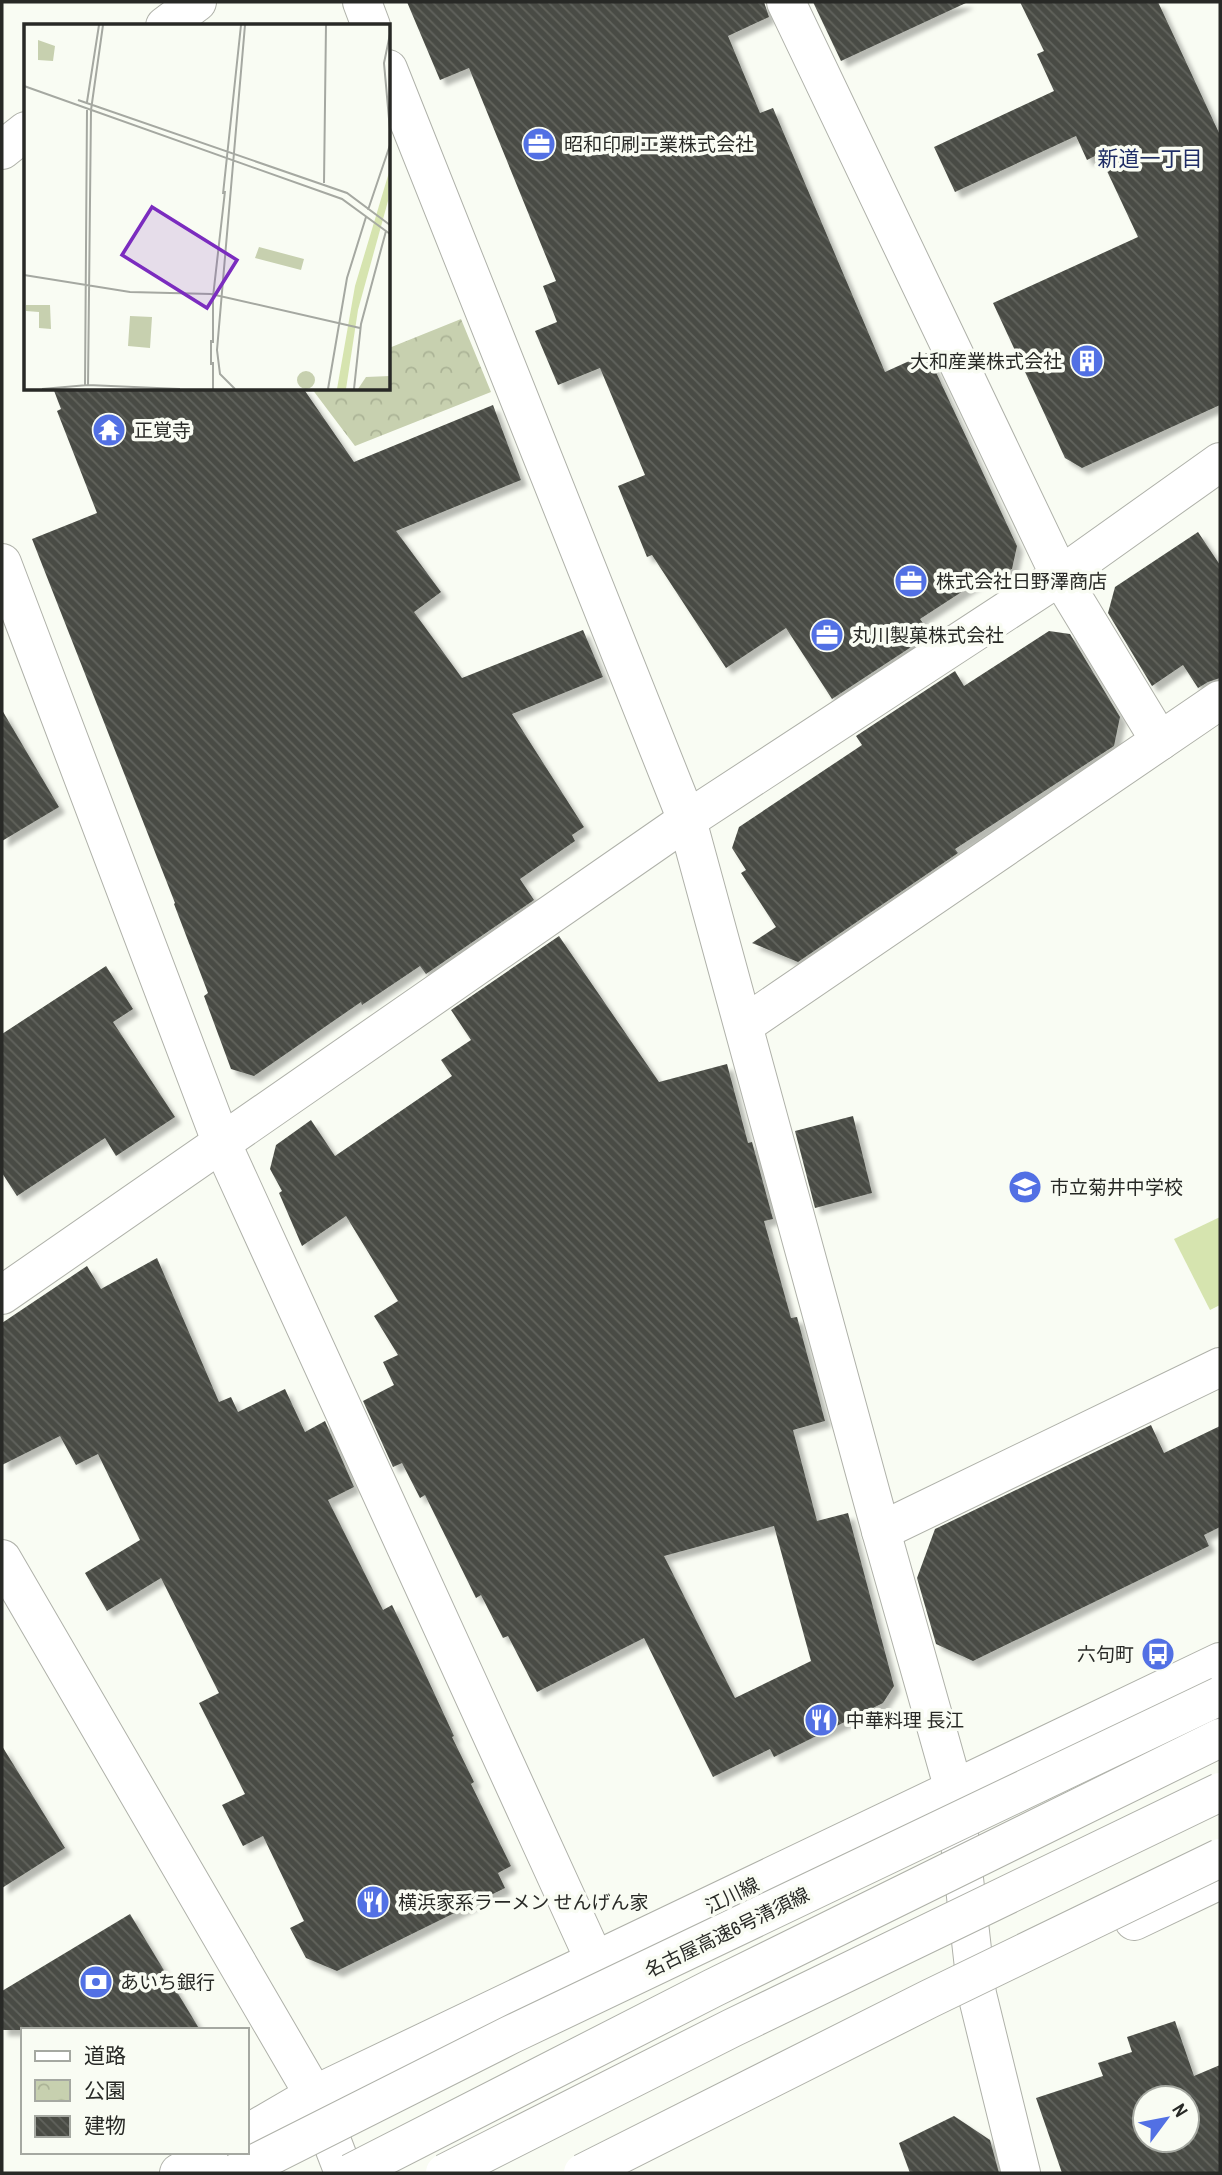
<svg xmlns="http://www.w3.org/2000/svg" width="1222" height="2175" font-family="'Archivo Narrow','Noto Sans JP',sans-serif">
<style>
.park{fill:url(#park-crowns)}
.water{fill:#d6e4af}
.building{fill:url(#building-back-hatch);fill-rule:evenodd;filter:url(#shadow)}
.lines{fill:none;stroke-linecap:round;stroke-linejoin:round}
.street-casing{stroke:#afb1a9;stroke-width:40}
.secondary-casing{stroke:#afb1a9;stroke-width:40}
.primary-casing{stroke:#afb1a9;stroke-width:40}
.street{stroke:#fff;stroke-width:38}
.secondary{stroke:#fff;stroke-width:38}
.primary{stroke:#fff;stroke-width:38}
.highway-bridge-casing{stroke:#afb1a9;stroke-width:40;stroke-linecap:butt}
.highway-bridge{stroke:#fff;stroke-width:38}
.labels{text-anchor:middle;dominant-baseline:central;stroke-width:7;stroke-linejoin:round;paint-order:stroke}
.poi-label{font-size:19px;fill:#282926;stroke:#f9fcf3;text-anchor:start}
.street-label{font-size:19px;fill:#282926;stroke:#f9fcf3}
.neighbourhood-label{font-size:21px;fill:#1f2d65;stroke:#f9fcf3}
.inset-road{fill:none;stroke:#a5a8a1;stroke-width:2}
.view{fill:#7b2cbf;fill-opacity:0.15;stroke:#7b2cbf;stroke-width:3.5}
.inset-edge{fill:none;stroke:#282926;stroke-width:3.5}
</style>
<defs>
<pattern id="park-crowns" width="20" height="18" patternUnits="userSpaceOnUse" patternTransform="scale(1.75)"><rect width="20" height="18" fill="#c7d0af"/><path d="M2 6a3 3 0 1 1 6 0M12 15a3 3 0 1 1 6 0" fill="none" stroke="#abb396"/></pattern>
<pattern id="building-back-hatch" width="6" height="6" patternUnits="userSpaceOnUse" patternTransform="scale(1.75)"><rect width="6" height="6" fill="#4a4c45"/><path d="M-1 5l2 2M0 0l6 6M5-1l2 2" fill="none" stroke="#61635d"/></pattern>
<filter id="shadow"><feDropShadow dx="6" dy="6" stdDeviation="2" flood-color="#0004"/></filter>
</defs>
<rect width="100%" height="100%" fill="#f9fcf3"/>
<!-- park -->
<polygon class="park" points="461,319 491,392 355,446 312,389 388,388 389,348"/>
<!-- water -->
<polygon class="water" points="1220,1217 1220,1305 1210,1310 1174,1239"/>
<!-- building -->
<g class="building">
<polygon points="407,2 764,2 769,17 728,36 760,113 773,108 885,372 927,353 1017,546 1012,569 977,582 920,619 931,634 832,699 786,628 726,668 652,555 647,557 618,486 645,475 600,368 558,385 535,331 557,322 543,286 556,281 469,68 440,80"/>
<polygon points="813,2 968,2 841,61"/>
<polygon points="1020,2 1158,2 1220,135 1220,405 1082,468 1065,458 993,303 1138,237 1099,154 1087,160 1076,136 955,192 934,147 1054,91 1037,54 1044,51"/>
<polygon points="53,388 303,388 354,462 493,405 521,480 396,531 441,592 414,612 462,678 583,630 603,677 512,714 584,827 572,835 575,841 520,879 534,900 426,974 420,966 362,1005 361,1002 254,1076 231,1069 204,996 208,993 174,904 175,903 32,539 97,513 57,411 61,409"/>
<polygon points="1198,532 1220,565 1220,678 1208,682 1198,688 1183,665 1152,686 1108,613 1115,587"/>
<polygon points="1049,631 1070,634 1120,717 1114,746 955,849 958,853 798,962 752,943 776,927 741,873 746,870 732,848 739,827 862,745 856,736 955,671 964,686"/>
<polygon points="2,710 59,807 2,841"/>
<path d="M559,936L659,1082L727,1064L748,1143L752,1142L773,1219L764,1221L791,1318L797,1317L825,1421L793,1430L817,1521L848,1513L894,1686L883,1703L774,1757L770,1749L713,1777L644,1638L537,1692L508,1636L503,1638L481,1595L476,1598L425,1495L420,1498L402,1463L393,1467L363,1401L394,1385L383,1362L398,1355L374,1316L398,1301L346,1216L302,1246L279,1193L282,1191L270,1169L276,1145L311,1120L335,1156L452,1076L441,1060L471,1040L451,1010ZM774,1526L811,1661L735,1698L664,1556Z"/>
<polygon points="106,966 133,1009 113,1022 175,1117 116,1156 105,1138 17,1196 2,1173 2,1034"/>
<polygon points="853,1116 872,1193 815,1208 795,1131"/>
<polygon points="157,1258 219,1402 231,1397 238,1412 285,1389 305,1432 325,1421 354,1487 328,1500 383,1610 392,1605 417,1656 454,1736 452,1737 474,1782 471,1784 511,1866 498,1873 505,1888 337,1971 306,1958 290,1928 304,1921 263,1836 243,1846 222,1805 245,1794 199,1703 219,1693 161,1578 107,1611 85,1573 140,1540 98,1454 76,1465 60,1436 2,1465 2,1323 87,1266 101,1289"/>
<polygon points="1151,1425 1164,1453 1220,1426 1220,1527 1204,1535 1209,1546 973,1661 936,1644 917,1578 935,1529"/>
<polygon points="2,1746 65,1848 2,1888"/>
<polygon points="130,1914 200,2030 2,2030 2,1991"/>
<path d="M1175,2021L1194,2076L1220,2065V2173H1062L1036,2098L1103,2076L1098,2063L1132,2052L1127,2037ZM1145,2098H1187V2140H1145Z"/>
<polygon points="954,2116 990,2140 999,2173 910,2173 899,2143"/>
</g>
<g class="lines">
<defs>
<g id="street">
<polyline points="362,2 371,26"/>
<polyline points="786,2 1060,576 1160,741"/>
<polyline points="165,26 197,2"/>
<polyline points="388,69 687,820 881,1531 954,1790 977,1994 1021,2173"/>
<polyline points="2,150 26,131"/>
<polyline points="2,563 222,1144 595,1961"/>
<polyline points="744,1025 1220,700"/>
<polyline points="2,1295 687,820 1060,576 1220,462"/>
<polyline points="881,1531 1220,1367"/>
</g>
<polyline id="secondary" points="2,1559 314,2095 344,2173"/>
<g id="primary">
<polyline points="1134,1921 1220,1880"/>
<polyline points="247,2134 314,2095 1220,1662"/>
<polyline points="179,2173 215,2152"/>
</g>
</defs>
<!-- street casing -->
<use href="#street" class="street-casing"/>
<!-- secondary casing -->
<use href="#secondary" class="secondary-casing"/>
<!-- primary casing -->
<use href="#primary" class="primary-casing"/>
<!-- street -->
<use href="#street" class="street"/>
<!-- secondary -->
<use href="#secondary" class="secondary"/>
<!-- primary -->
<use href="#primary" class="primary"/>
<defs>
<g id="highway-bridge">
<polyline points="236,2173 510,2035 1220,1696"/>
<polyline points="351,2173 713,1988 1220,1738"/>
<polyline points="445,2173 732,2028 1220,1792"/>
<polyline points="583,2173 929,1999 1220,1858"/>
</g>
</defs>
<!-- highway-bridge casing -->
<use href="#highway-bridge" class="highway-bridge-casing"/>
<!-- highway-bridge -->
<use href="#highway-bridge" class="highway-bridge"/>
</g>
<!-- icons -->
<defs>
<symbol id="office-disc" viewBox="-11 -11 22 22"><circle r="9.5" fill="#5270e4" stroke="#f9fcf3"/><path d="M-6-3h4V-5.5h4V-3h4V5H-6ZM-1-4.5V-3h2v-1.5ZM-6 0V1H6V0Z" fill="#fff"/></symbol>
<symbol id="building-disc" viewBox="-11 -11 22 22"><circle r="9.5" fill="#5270e4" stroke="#f9fcf3"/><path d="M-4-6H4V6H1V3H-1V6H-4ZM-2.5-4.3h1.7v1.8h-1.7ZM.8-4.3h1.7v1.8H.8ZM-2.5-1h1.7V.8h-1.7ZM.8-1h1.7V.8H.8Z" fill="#fff"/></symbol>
<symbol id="temple-disc" viewBox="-11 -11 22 22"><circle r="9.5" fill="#5270e4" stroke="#f9fcf3"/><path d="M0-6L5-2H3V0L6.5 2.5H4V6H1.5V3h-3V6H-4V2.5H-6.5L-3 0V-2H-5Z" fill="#fff"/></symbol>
<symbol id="school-disc" viewBox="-11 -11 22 22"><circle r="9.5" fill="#5270e4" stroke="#f9fcf3"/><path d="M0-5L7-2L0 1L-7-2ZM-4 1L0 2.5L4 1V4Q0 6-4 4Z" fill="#fff"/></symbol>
<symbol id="bus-disc" viewBox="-11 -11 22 22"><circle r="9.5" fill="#5270e4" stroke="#f9fcf3"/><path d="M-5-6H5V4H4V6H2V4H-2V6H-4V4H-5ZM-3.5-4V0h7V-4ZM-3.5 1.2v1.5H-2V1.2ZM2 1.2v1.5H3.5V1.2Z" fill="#fff"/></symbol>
<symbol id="restaurant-disc" viewBox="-11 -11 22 22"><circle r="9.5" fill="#5270e4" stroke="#f9fcf3"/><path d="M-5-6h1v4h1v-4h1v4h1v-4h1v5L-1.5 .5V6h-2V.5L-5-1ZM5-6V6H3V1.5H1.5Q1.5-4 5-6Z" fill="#fff"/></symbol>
<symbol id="bank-disc" viewBox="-11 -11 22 22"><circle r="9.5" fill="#5270e4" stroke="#f9fcf3"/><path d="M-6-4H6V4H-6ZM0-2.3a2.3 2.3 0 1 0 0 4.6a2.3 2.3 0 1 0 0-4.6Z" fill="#fff"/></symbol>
</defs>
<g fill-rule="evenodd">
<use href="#office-disc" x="520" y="125" width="38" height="38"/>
<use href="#building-disc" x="1068" y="342" width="38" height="38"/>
<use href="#temple-disc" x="90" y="411" width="38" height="38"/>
<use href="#office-disc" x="892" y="562" width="38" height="38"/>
<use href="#office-disc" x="808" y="616" width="38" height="38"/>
<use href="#school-disc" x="1006" y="1168" width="38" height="38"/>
<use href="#bus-disc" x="1139" y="1635" width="38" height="38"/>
<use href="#restaurant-disc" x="802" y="1701" width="38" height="38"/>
<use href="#restaurant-disc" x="354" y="1883" width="38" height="38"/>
<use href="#bank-disc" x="77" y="1963" width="38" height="38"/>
</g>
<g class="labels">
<!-- poi labels -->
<g class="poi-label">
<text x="564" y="144">昭和印刷工業株式会社</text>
<text x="1062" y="361" text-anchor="end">大和産業株式会社</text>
<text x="134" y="430">正覚寺</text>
<text x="936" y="581">株式会社日野澤商店</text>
<text x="852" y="635">丸川製菓株式会社</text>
<text x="1050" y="1187">市立菊井中学校</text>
<text x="1134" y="1654" text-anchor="end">六句町</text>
<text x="846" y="1720">中華料理 長江</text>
<text x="398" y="1902">横浜家系ラーメン せんげん家</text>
<text x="120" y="1982">あいち銀行</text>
</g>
<!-- street labels -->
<g class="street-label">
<text transform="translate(732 1895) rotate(-26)">江川線</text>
<text transform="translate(727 1932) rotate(-26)">名古屋高速6号清須線</text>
</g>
<!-- neighbourhood labels -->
<g class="neighbourhood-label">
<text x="1150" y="158">新道一丁目</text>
</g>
</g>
<!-- overview -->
<g transform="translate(24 24)">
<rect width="366" height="366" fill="#f9fcf3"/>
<path d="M366,352V365H334L342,353Z" fill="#c7d0af"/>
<path d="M14,16L31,22L29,37L14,36ZM235,223L280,235L277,246L231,234ZM2,281H26L27,305L15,304V288L2,287ZM106,292L128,293L126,324L104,322ZM273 356a9 9 0 1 1 18 0a9 9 0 1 1-18 0Z" fill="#c7d0af"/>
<path d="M366,145L364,177L334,286L322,365H313L331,262Z" fill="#d6e4af"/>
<path class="inset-road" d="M366,10L360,39L366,106M0,62L318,175L366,210M54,76L323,169L366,201M63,78L75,1M300,159L302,1M199,170L217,1M344,186L366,121M0,251L106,268L187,270L336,304M189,319V273L201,167M187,341V316M61,362L63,86M64,362L67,86L79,1M18,365L64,361L156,365M189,365V338M211,365L196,350L193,326L221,1M304,365L323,254L342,193M330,365L337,300L362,207"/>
<path class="view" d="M128,183L213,236L183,284L98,231Z"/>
<rect width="366" height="366" class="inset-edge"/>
</g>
<!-- border -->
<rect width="1222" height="2175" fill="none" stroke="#282926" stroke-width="7"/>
<!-- legend -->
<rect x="21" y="2028" width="228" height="126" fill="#f9fcf3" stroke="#a5a8a1" stroke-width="2"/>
<rect x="35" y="2051" width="35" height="10" fill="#ffffff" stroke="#a5a8a1" stroke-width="2"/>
<text x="84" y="2063" font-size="21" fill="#282926">道路</text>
<rect x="35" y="2080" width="35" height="21" fill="url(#park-crowns)" stroke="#a5a8a1" stroke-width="2"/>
<text x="84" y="2098" font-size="21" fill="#282926">公園</text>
<rect x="35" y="2116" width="35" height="21" fill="url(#building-back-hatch)" stroke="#a5a8a1" stroke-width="2"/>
<text x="84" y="2133" font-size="21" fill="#282926">建物</text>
<!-- north arrow -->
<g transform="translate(1166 2119) rotate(58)"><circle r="33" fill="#f9fcf3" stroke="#a5a8a1" stroke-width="2"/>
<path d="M0-5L12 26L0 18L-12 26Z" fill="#5270e4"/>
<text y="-10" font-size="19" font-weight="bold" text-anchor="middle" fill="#282926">N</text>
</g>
</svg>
